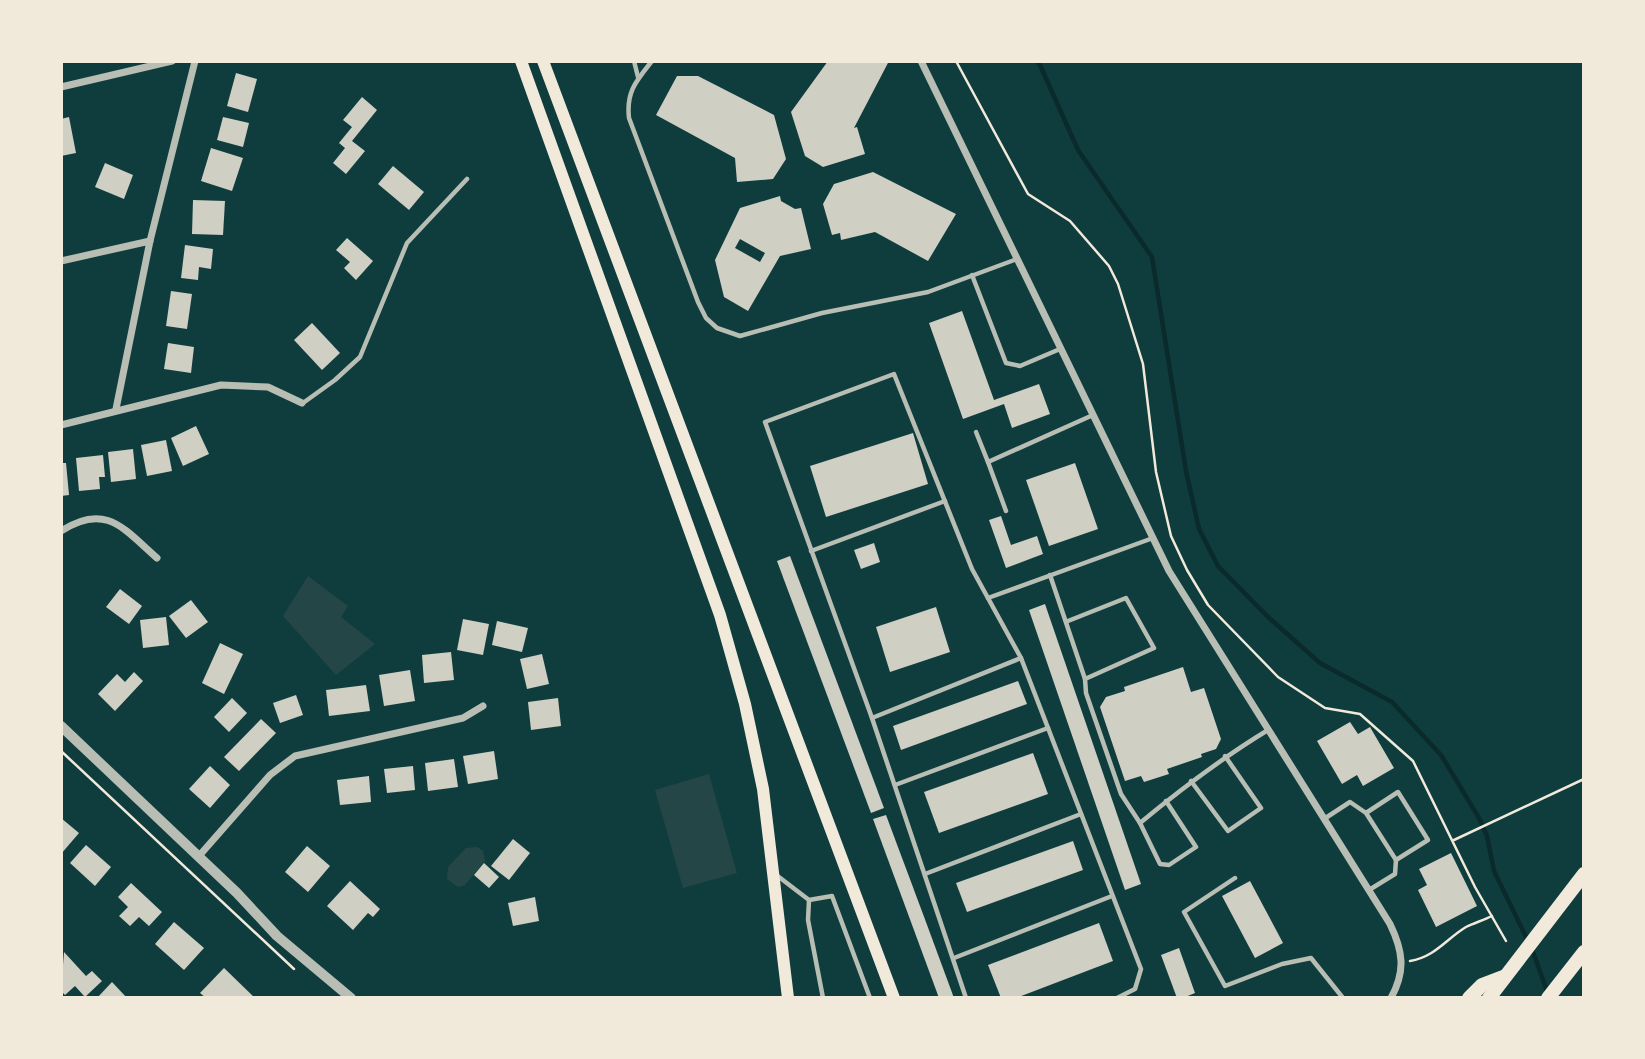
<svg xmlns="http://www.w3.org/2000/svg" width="1645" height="1059" font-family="Barlow,sans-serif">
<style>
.green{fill:#244646}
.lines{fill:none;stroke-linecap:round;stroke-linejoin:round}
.stream{stroke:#0a2a2b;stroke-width:4.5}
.building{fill:#cfcfc3;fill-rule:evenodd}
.path{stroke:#f1e9da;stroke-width:2.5}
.service{stroke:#b8beb3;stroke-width:4.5}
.minor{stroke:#b8beb3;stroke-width:7}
.tertiary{stroke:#b8beb3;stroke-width:10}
.primary{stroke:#f1e9da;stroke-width:12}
.motorway{stroke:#f1e9da;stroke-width:14}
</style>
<rect width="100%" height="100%" fill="#0f3d3e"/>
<!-- green -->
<g class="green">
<polygon points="308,576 348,606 341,617 375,644 336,675 283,616"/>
<polygon points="709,774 737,873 683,888 655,790"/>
<polygon points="477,847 483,851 485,861 465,885 458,887 447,879 448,867 466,848"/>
</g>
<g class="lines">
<!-- stream -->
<g class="stream">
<polyline points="1036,61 1040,65 1078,150 1152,257 1186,471 1199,529 1218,566 1267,616 1320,663 1392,702 1441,755 1479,818 1487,836 1494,871 1528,941"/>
<polyline points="1532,949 1548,994"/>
</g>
</g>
<!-- building -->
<g class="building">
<polygon points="828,61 889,61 854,128 857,127 865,154 823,167 805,156 791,112"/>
<polygon points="236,73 257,79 248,112 227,106"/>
<polygon points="677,76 698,76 774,115 786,159 773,179 737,182 735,158 656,115"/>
<polygon points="362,97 377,110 352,141 365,151 346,174 333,163 345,148 339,143 352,127 343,120"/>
<polygon points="69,117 76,153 61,156 61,119"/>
<polygon points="223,117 249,123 243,147 217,140"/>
<polygon points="211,148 243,158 232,191 201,181"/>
<polygon points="105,163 133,175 124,199 95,187"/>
<polygon points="393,166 424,192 409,210 378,184"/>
<polygon points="873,172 956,214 928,261 875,232 841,240 840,233 832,235 823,204 834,184"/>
<path d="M780,196L781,201L795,209L801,208L811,249L780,256L748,311L724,297L715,260L740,208ZM740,239L765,253L760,262L735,248Z"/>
<polygon points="193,200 225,201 223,235 192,234"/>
<polygon points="347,238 373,261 356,280 344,268 350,262 336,250"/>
<polygon points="185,245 213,249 211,269 199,267 198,280 181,278"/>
<polygon points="171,291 192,294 187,329 166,326"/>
<polygon points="962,311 994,400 1039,384 1050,414 1012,428 1004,404 963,419 929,323"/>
<polygon points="312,323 340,353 322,370 294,340"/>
<polygon points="168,343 194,347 191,373 164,369"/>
<polygon points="196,426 209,454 183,466 171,438"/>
<polygon points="913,433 928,484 826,517 810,466"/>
<polygon points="166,440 172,471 147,476 141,445"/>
<polygon points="133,449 136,479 111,482 108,452"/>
<polygon points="103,455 105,477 99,477 100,489 79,491 76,458"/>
<polygon points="61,463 66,463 69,495 61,496"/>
<polygon points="1075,463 1098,529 1049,546 1026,480"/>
<polygon points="1001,516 1011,545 1037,536 1043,554 1006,568 989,520"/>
<polygon points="874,543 880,562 861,569 854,550"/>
<polygon points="790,556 884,808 871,813 777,561"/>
<polygon points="120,589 142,606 129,624 106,607"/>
<polygon points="191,600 208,622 186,638 169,616"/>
<polygon points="1045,604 1141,884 1125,890 1029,610"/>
<polygon points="936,607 950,652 890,672 876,627"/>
<polygon points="166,617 169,645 143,648 140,620"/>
<polygon points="463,619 489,624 483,655 457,650"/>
<polygon points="497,621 528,628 522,652 492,645"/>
<polygon points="220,643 243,654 224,694 202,683"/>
<polygon points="451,652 454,680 424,683 422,655"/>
<polygon points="542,654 549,684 527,689 520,659"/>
<polygon points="1183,667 1191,692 1204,688 1221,739 1216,749 1201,754 1202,757 1167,769 1169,774 1144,782 1141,776 1125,781 1100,707 1106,697 1125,691 1124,687"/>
<polygon points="410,670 415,701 384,706 379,675"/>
<polygon points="134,672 143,681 115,711 98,694 117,674 125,682"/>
<polygon points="1018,681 1027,704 901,750 893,726"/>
<polygon points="366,685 370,711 329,716 326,690"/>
<polygon points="296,695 303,715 280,723 273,703"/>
<polygon points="232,698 247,713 229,732 214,717"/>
<polygon points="558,698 561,726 531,730 528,702"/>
<polygon points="261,719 276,733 239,771 224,757"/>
<polygon points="1350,722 1358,734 1370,727 1394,768 1363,786 1357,775 1342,784 1317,741"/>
<polygon points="494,751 498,779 468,784 463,756"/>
<polygon points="1033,753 1048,794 939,833 924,792"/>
<polygon points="454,759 458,787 428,791 425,763"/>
<polygon points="210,766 230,785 210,808 189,789"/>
<polygon points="413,766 415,790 387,793 384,769"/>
<polygon points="369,776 371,802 340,805 337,780"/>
<polygon points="886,815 923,914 954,998 939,998 873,819"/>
<polygon points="61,818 79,833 61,854"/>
<polygon points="513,839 530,853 509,880 491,866"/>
<polygon points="1073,841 1083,870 967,912 956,883"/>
<polygon points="86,845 111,867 95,886 70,863"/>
<polygon points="307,846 330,866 308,892 285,872"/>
<polygon points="1451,853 1477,906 1436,927 1418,890 1427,885 1419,869"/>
<polygon points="484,863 499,877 489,888 474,875"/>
<polygon points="350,881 380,909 373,917 368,913 353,930 327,906"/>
<polygon points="1250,881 1283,943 1255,958 1222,896"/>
<polygon points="131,883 162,912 149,926 139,917 130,926 119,916 128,907 118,897"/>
<polygon points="535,897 539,921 513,926 508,903"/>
<polygon points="174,922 204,948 184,970 155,944"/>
<polygon points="1099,923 1113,961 1016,998 1001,998 988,965"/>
<polygon points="1179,948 1195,993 1183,998 1177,998 1161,955"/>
<polygon points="64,952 86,976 92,971 102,981 85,997 75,986 65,995 61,991"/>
<polygon points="224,968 255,998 206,998 200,993"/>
<polygon points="112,982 127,998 97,998"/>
</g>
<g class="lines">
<!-- path -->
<g class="path">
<polyline points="956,61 1028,194 1070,221 1109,266 1118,284 1143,364 1156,472 1171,536 1187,570 1208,605 1278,677 1325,708 1360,714 1413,761 1475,887 1506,941"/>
<polyline points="61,751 294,969"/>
<polyline points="1454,840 1584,779"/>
<path d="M1410,961C1435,957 1446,939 1466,927C1474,923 1484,920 1492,916"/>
</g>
<!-- service -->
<g class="service">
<polyline points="634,61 638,77"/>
<path d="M652,61C636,81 626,92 629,118L698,302L706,318L717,328L740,336L822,313L928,292L1017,259"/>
<polyline points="972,275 1006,363 1020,366 1060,349"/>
<polyline points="303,403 335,380 360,357 407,243 467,179"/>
<polyline points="976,432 988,462"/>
<polyline points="1006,511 988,462 1093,415"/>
<polyline points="811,551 945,501"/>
<polyline points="1050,575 1085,679"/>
<polyline points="988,598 1153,538"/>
<polyline points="1068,621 1126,598 1154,648 1085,679 1086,693 1121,794 1140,823"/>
<polyline points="872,718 765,422 894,374 972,569 1021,658"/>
<polyline points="1191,781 1228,831 1261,808 1225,756"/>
<polyline points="895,785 1048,728"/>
<path d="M1166,801L1196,847L1169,865L1160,864L1140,823C1181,789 1222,758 1268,730"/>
<polyline points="1324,819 1350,802 1366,813 1398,792 1428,840 1396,860 1366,813"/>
<polyline points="775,874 809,900 832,896 870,998"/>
<polyline points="925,874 1081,814"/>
<polyline points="1235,878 1184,912 1225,986 1282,964 1311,958 1343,998"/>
<polyline points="1369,890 1395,874 1396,860"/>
<polyline points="809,900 808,920 823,998"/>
<polyline points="954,958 1112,896"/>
<polyline points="966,998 872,718 1021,658 1141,969 1135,989 1117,998"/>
</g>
<!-- minor -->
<g class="minor">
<path d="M921,61L1169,571L1390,924C1403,951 1406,971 1391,998"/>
<polyline points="61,87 172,61"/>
<polyline points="61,261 150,241"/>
<polyline points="116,409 150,241 195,61"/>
<polyline points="61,425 221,385 268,387 302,403"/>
<path d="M61,531C106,502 124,529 157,558"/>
<polyline points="199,856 270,775 295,756 463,718 483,706"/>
</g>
<!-- tertiary -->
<polyline class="tertiary" points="61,726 237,893 277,936 351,998"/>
<!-- primary -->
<g class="primary">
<polyline points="521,61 720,615 745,704 763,789 788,998"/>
<polyline points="543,61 894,998"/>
</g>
<!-- motorway -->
<g class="motorway">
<polyline points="1469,998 1482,985 1503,977"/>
<polyline points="1489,998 1584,874"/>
<polyline points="1548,998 1584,952"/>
</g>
</g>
<!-- border -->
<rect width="1645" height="1059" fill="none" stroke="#f1e9da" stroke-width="126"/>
</svg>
